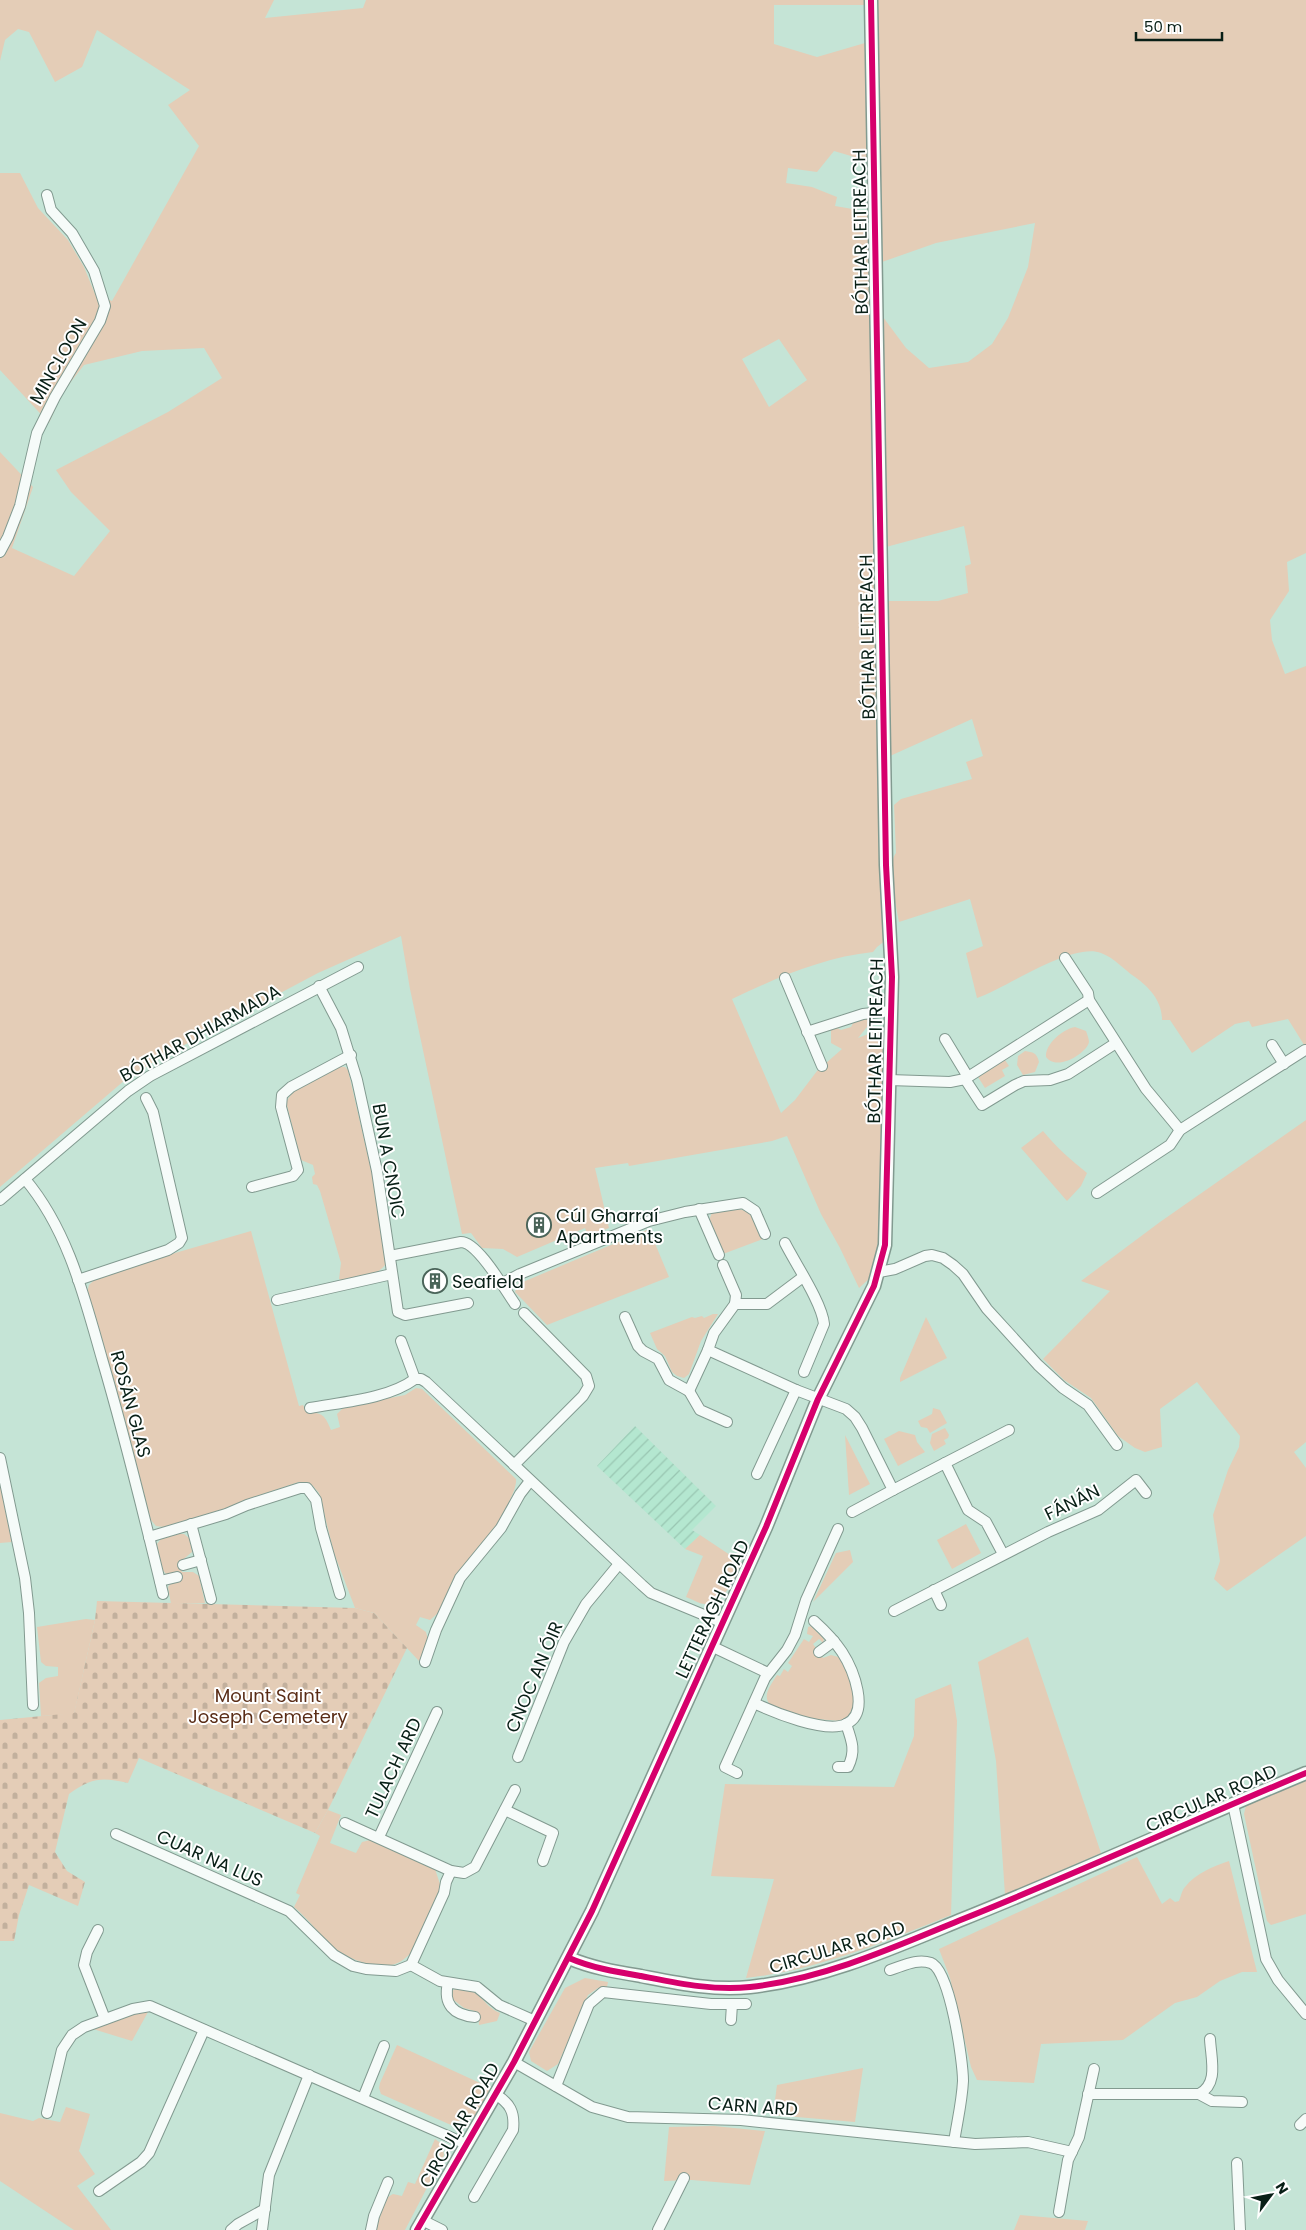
<svg xmlns="http://www.w3.org/2000/svg" width="1306" height="2230" font-family="Poppins,sans-serif">
<style>
.industrial{fill:url(#industrial-furrows)}
.green{fill:#e4cdb7;fill-rule:evenodd}
.cemetery{fill:url(#cemetery-stones)}
.lines{fill:none;stroke-linecap:round;stroke-linejoin:round}
.minor-casing{stroke:#829a90;stroke-width:12}
.tertiary-casing{stroke:#829a90;stroke-width:15}
.minor{stroke:#f6fbf9;stroke-width:10}
.tertiary{stroke:#f6fbf9;stroke-width:12}
.cycleway-casing{stroke:#fff;stroke-width:9}
.cycleway{stroke:#d6006c;stroke-width:6}
.labels{text-anchor:middle;dominant-baseline:central;stroke-width:4;stroke-linejoin:round;paint-order:stroke}
.street-label{font-size:18px;fill:#081f16;stroke:#fff}
.poi-label{font-size:18px;fill:#081f16;stroke:#fff;text-anchor:start}
.park-label{font-size:18px;fill:#5a2d17;stroke:#fff}
</style>
<defs>
<pattern id="industrial-furrows" width="10" height="10" patternUnits="userSpaceOnUse" patternTransform="scale(1.25)"><rect width="10" height="10" fill="#b4e7d0"/><path d="M-1 1l2-2M0 10L10 0M9 11l2-2" fill="none" stroke="#99c6b2"/></pattern>
<pattern id="cemetery-stones" width="16" height="16" patternUnits="userSpaceOnUse" patternTransform="scale(1.25)"><rect width="16" height="16" fill="#e4cdb7"/><path d="M2 7V4a2 2 0 0 1 4 0v3zM10 15v-3a2 2 0 0 1 4 0v3z" fill="#c2b09d"/></pattern>
</defs>
<rect width="100%" height="100%" fill="#c5e4d6"/>
<!-- industrial -->
<polygon class="industrial" points="635,1426 716,1506 692,1530 700,1535 685,1549 597,1466"/>
<!-- green -->
<g class="green">
<path d="M0,0H274L265,18L363,8L366,0H864V5H774V44L817,57L865,43L868,161L834,151L817,172L788,168L786,183L812,187L837,197L835,206L870,212L886,940L877,947L873,952C824,957 776,978 732,999L781,1113L795,1100L817,1071L842,1049L831,1043V1030L836,1027L841,1030L851,1027L854,1021L868,1018L867,1027L858,1038L881,1029L885,1075L882,1223L871,1277L859,1288L840,1248L821,1214L787,1136L772,1141L629,1166L628,1163L595,1168L609,1228L588,1236L585,1228L517,1257L503,1249L482,1248L471,1233L462,1234L410,989L401,936L318,973L239,1015L220,1018L211,1024L203,1035L160,1058L125,1080L0,1187V452L33,487L12,548L74,576L110,531L71,492L56,470L168,412L222,378L204,348L142,351L84,365L63,392L49,423L0,370V173H20L38,208L68,240L84,267L95,294L112,301L199,146L168,105L190,90L97,30L82,67L55,82L29,32L18,29L5,40L0,61ZM779,339L807,380L769,407L742,359Z"/>
<path d="M877,0H1306V553L1287,562L1289,591L1270,620L1272,640L1285,674L1306,666V1048L1288,1019L1252,1027L1249,1021L1235,1024L1192,1053L1170,1020H1162C1162,1001 1150,988 1135,977C1123,969 1115,958 1101,953C1072,942 1006,988 977,998L966,953L983,946L970,899L899,922C896,905 886,866 896,853L894,805L901,799L972,779L966,762L983,756L972,719L890,756L888,749L889,668L886,601H938L968,593L965,566L971,564L964,526L886,547L883,317L906,348L929,368L968,362L992,344L1008,318L1028,267L1035,223L936,243L882,262Z"/>
<path d="M1075,1027L1086,1031C1087,1034 1089,1039 1089,1042C1087,1053 1057,1072 1046,1057C1045,1044 1063,1029 1075,1027Z"/>
<path d="M1025,1051C1033,1052 1037,1053 1039,1062L1035,1072L1023,1075L1017,1065L1018,1056Z"/>
<polygon points="1005,1060 1009,1066 1002,1070 1005,1076 985,1088 978,1077"/>
<path d="M339,1067H345L348,1070L372,1174L386,1263C380,1276 356,1278 343,1281L339,1279L341,1263L320,1191L317,1185L313,1184L312,1177L315,1174L313,1165L301,1160L286,1102L294,1090Z"/>
<polygon points="1306,1120 1306,1442 1294,1452 1306,1468 1306,1536 1227,1591 1214,1579 1220,1561 1213,1515 1228,1470 1239,1447 1240,1436 1197,1382 1160,1409 1162,1447 1145,1452 1135,1448 1118,1436 1091,1398 1064,1380 1043,1359 1110,1291 1081,1281 1160,1222"/>
<path d="M1043,1131C1056,1147 1071,1160 1087,1173L1081,1186L1067,1201L1021,1148Z"/>
<path d="M735,1209C754,1209 757,1224 763,1239L723,1254L709,1221L712,1212Z"/>
<polygon points="649,1229 669,1277 547,1325 515,1292 518,1284"/>
<path d="M251,1231L299,1406L303,1405L307,1413C323,1412 325,1416 331,1430L340,1427L337,1414L344,1407L405,1395L416,1388L422,1389L516,1479C519,1501 453,1590 438,1613L430,1620L420,1617L416,1625L426,1632L428,1640L419,1661L374,1613L355,1608L334,1553L319,1493L313,1486L307,1482H299L245,1500L231,1507L164,1527L156,1526L151,1520L87,1293L89,1285L94,1280L175,1253Z"/>
<polygon points="713,1314 718,1314 701,1341 689,1374 684,1378 677,1376 672,1372 665,1356 657,1349 650,1333 692,1317 695,1318 702,1316 704,1318"/>
<polygon points="926,1317 947,1358 900,1382 900,1378"/>
<polygon points="933,1408 940,1410 947,1423 930,1433 927,1428 921,1427 918,1421 932,1414"/>
<polygon points="945,1428 949,1435 948,1438 944,1440 946,1444 934,1451 930,1443 932,1434"/>
<polygon points="899,1431 915,1435 917,1442 925,1452 898,1466 884,1439"/>
<polygon points="845,1435 870,1484 849,1495"/>
<polygon points="0,1484 12,1542 0,1543"/>
<polygon points="966,1524 981,1553 952,1569 937,1540"/>
<polygon points="174,1534 184,1534 190,1539 192,1552 180,1562 182,1572 193,1572 199,1576 205,1603 171,1604 168,1587 171,1583 180,1581 179,1573 166,1574 161,1568 157,1544 161,1539"/>
<path d="M700,1535L742,1563C734,1578 725,1604 705,1604C699,1604 692,1599 686,1597L703,1556L685,1549Z"/>
<polygon points="850,1550 853,1562 813,1602 836,1553"/>
<polygon points="86,1619 95,1620 74,1714 41,1716 39,1683 46,1678 58,1676 58,1667 46,1666 41,1662 37,1627"/>
<path d="M811,1626L824,1639L823,1643L819,1639L813,1644L823,1658L831,1655L838,1657C849,1672 858,1696 852,1714L841,1721L803,1718L771,1706C761,1696 771,1685 777,1675L780,1676L784,1669L788,1672L792,1666L788,1663L804,1639L809,1642L813,1636L807,1634L808,1627Z"/>
<polygon points="1028,1637 1101,1853 1005,1895 996,1761 978,1662"/>
<path d="M951,1684L957,1721L951,1915C884,1942 818,1970 746,1978L774,1879L711,1876L725,1784L894,1787L914,1736L915,1699Z"/>
<polygon points="1306,1780 1306,1914 1271,1925 1267,1921 1244,1814 1246,1805"/>
<path d="M328,1810L341,1815L330,1843L356,1853L362,1842L370,1840L435,1869L440,1884L439,1894L411,1953C406,1957 402,1962 395,1964C377,1970 347,1959 333,1947C319,1935 309,1919 294,1907L300,1895L296,1893L320,1836L315,1833Z"/>
<path d="M1137,1857L1162,1904L1170,1898L1175,1902L1179,1901C1181,1896 1182,1890 1185,1887C1196,1873 1214,1866 1229,1861L1257,1972H1242L1220,1981L1197,1997L1175,2003L1123,2040L1041,2044L1034,2083L977,2080L971,2067L950,1978L939,1949Z"/>
<polygon points="585,1978 608,1982 607,1987 598,1988 588,1995 558,2064 547,2071 531,2061 529,2052 565,1988"/>
<path d="M455,1989C481,1986 481,2005 500,2013L497,2021L479,2025L478,2012L464,2008L451,1998L452,1991Z"/>
<polygon points="140,2011 148,2012 132,2041 93,2029"/>
<polygon points="397,2045 491,2088 475,2116 470,2116 451,2125 381,2094 379,2088 380,2083"/>
<polygon points="863,2068 855,2122 773,2115 777,2085"/>
<polygon points="66,2107 90,2114 79,2151 95,2174 77,2186 111,2230 74,2230 0,2181 0,2113 33,2121 39,2118 60,2122"/>
<polygon points="714,2126 765,2131 750,2185 692,2180 664,2181 669,2127"/>
<polygon points="435,2139 442,2144 444,2155 405,2230 375,2230 386,2198 393,2194 402,2196 408,2182 415,2184"/>
<polygon points="1020,2215 1088,2221 1085,2230 1014,2230"/>
</g>
<!-- cemetery -->
<path class="cemetery" d="M97,1601L355,1608L374,1613L407,1648L328,1810L315,1833L139,1758L128,1783C101,1777 92,1778 69,1794L55,1852L67,1871L85,1882L78,1906L29,1885L19,1915L14,1941H0V1720L74,1713L95,1620Z"/>
<g class="lines">
<defs>
<g id="minor">
<polyline points="0,552 8,537 20,506 37,433 55,397 100,321 105,306 94,271 72,233 51,210 47,195"/>
<polyline points="1065,958 1088,993 1089,1000 1146,1089 1180,1130"/>
<polyline points="785,978 822,1066"/>
<polyline points="319,986 341,1028 357,1080 377,1171 398,1312 405,1315 468,1303"/>
<polyline points="807,1032 863,1014 891,1011"/>
<polyline points="945,1039 968,1077"/>
<polyline points="1272,1045 1284,1064"/>
<polyline points="965,1079 982,1105 1015,1085 1024,1081 1050,1080 1068,1074 1116,1043"/>
<polyline points="889,1080 950,1082 965,1079 1089,1000"/>
<path d="M25,1179C68,1230 84,1296 102,1359C125,1437 144,1515 163,1594"/>
<polyline points="252,1187 293,1176 298,1170 281,1107 282,1095 291,1087 351,1055"/>
<polyline points="1097,1193 1170,1145 1180,1130 1305,1050"/>
<polyline points="0,1200 128,1091 150,1076 358,967"/>
<polyline points="699,1209 719,1255"/>
<path d="M785,1243C795,1263 822,1303 824,1324L804,1372"/>
<path d="M390,1256L461,1242C478,1242 505,1290 515,1304"/>
<polyline points="723,1265 736,1295 735,1304"/>
<polyline points="879,1272 895,1269 925,1256 932,1255 943,1258 953,1265 963,1274 987,1309 1038,1365 1063,1388 1088,1405 1117,1445"/>
<polyline points="803,1277 767,1304 735,1304 714,1333 708,1350 796,1390 846,1409 855,1417 862,1428 893,1490 945,1463 968,1510 986,1522 1003,1554"/>
<polyline points="78,1280 168,1250 179,1243 182,1238 153,1112 146,1098"/>
<polyline points="501,1284 520,1274 649,1221 685,1212 743,1203 755,1211 765,1234"/>
<polyline points="277,1300 392,1274"/>
<polyline points="625,1317 638,1346 643,1351 658,1359 669,1380 689,1391 708,1350"/>
<polyline points="401,1341 415,1379 421,1379 426,1382 642,1585 651,1593 721,1622"/>
<polyline points="689,1391 700,1410 727,1422"/>
<path d="M310,1408C343,1402 388,1399 415,1379"/>
<polyline points="0,1458 25,1578 29,1613 33,1705"/>
<polyline points="945,1463 1009,1430"/>
<polyline points="514,1465 583,1396 589,1386 586,1376 524,1313"/>
<polyline points="757,1474 796,1390"/>
<polyline points="852,1512 893,1490"/>
<polyline points="191,1524 211,1599"/>
<polyline points="149,1537 226,1514 247,1505 300,1488 307,1488 316,1500 321,1528 340,1594"/>
<polyline points="183,1565 201,1560"/>
<polyline points="160,1581 177,1577"/>
<polyline points="934,1590 941,1605"/>
<polyline points="894,1611 1048,1532 1098,1510 1136,1480 1146,1493"/>
<polyline points="711,1646 768,1673"/>
<polyline points="819,1652 834,1641"/>
<polyline points="425,1662 436,1630 460,1578 501,1528 520,1494 530,1481"/>
<path d="M754,1703C773,1712 826,1734 846,1724C871,1713 853,1669 842,1652C834,1640 824,1630 814,1621"/>
<polyline points="518,1757 564,1642 586,1604 619,1564"/>
<path d="M838,1767H848C856,1751 852,1741 846,1724"/>
<polyline points="737,1773 725,1767 765,1678 787,1650 795,1635 806,1600 838,1529"/>
<polyline points="1233,1804 1266,1959 1278,1980 1306,2014"/>
<polyline points="505,1810 553,1833 543,1861"/>
<polyline points="345,1823 451,1871 464,1873 475,1867 515,1790"/>
<polyline points="116,1834 289,1911 334,1955 353,1966 366,1969 396,1971 411,1965 444,1893 446,1882 451,1871"/>
<polyline points="379,1837 437,1712"/>
<polyline points="98,1930 87,1952 84,1965 105,2019"/>
<polyline points="411,1965 440,1981 477,1987 499,2005 535,2021"/>
<path d="M890,1970C903,1966 917,1958 931,1963C950,1970 963,2061 963,2081C962,2102 957,2122 954,2142"/>
<path d="M448,1983C443,2004 453,2015 475,2017"/>
<polyline points="731,2020 732,2004"/>
<polyline points="514,2062 592,2107 628,2117 741,2120 975,2144 1028,2142 1072,2152"/>
<polyline points="556,2086 589,2004 603,1992 711,2004 746,2004"/>
<path d="M1088,2094H1199C1219,2084 1211,2059 1210,2039"/>
<polyline points="1199,2094 1212,2101 1242,2102"/>
<polyline points="363,2098 384,2046"/>
<polyline points="47,2113 62,2050 72,2035 84,2027 133,2009 150,2006 466,2144"/>
<polyline points="1300,2125 1306,2119"/>
<polyline points="1237,2163 1240,2230"/>
<polyline points="99,2191 141,2162 149,2153 204,2030"/>
<path d="M474,2197L513,2130C515,2112 510,2103 495,2094"/>
<polyline points="1059,2212 1068,2160 1079,2137 1094,2069"/>
<polyline points="422,2220 442,2230"/>
<polyline points="231,2230 238,2224 265,2209"/>
<polyline points="262,2230 269,2175 309,2075"/>
<polyline points="371,2230 374,2216 388,2182"/>
<polyline points="658,2230 684,2178"/>
</g>
<g id="tertiary">
<path d="M569,1958C592,1968 617,1972 641,1976C677,1983 713,1991 750,1987C824,1979 895,1947 963,1919C1078,1873 1191,1821 1306,1773"/>
<polyline points="417,2230 514,2062 592,1911 766,1527 818,1399 874,1286 885,1245 892,977 886,865 871,0"/>
</g>
</defs>
<!-- minor casing -->
<use href="#minor" class="minor-casing"/>
<!-- tertiary casing -->
<use href="#tertiary" class="tertiary-casing"/>
<!-- minor -->
<use href="#minor" class="minor"/>
<!-- tertiary -->
<use href="#tertiary" class="tertiary"/>
<defs>
<g id="cycleway">
<path d="M569,1958C592,1968 617,1972 641,1976C677,1983 713,1991 750,1987C824,1979 895,1947 963,1919C1078,1873 1191,1821 1306,1773"/>
<polyline points="417,2230 514,2062 592,1911 766,1527 818,1399 874,1286 885,1245 892,977 886,865 871,0"/>
</g>
</defs>
<!-- cycleway casing -->
<use href="#cycleway" class="cycleway-casing"/>
<!-- cycleway -->
<use href="#cycleway" class="cycleway"/>
</g>
<!-- icons -->
<defs>
<symbol id="building-ring" viewBox="-11 -11 22 22"><circle r="9.5" fill="#fff" stroke="#4a6459" stroke-width="1.5"/><path d="M-4-6H4V6H1V3H-1V6H-4ZM-2.5-4.3h1.7v1.8h-1.7ZM.8-4.3h1.7v1.8H.8ZM-2.5-1h1.7V.8h-1.7ZM.8-1h1.7V.8H.8Z" fill="#4a6459"/></symbol>
</defs>
<g fill-rule="evenodd">
<use href="#building-ring" x="525" y="1211" width="28" height="28"/>
<use href="#building-ring" x="421" y="1267" width="28" height="28"/>
</g>
<g class="labels">
<!-- street labels -->
<g class="street-label">
<text transform="translate(860 232) rotate(-91)">BÓTHAR LEITREACH</text>
<text transform="translate(58 361) rotate(-60)">MINCLOON</text>
<text transform="translate(867 637) rotate(-91)">BÓTHAR LEITREACH</text>
<text transform="translate(200 1033) rotate(-29)">BÓTHAR DHIARMADA</text>
<text transform="translate(875 1041) rotate(-89)">BÓTHAR LEITREACH</text>
<text transform="translate(389 1161) rotate(80)">BUN A CNOIC</text>
<text transform="translate(131 1404) rotate(75)">ROSÁN GLAS</text>
<text transform="translate(1072 1502) rotate(-26)">FÁNÁN</text>
<text transform="translate(712 1609) rotate(-65)">LETTERAGH ROAD</text>
<text transform="translate(534 1677) rotate(-67)">CNOC AN ÓIR</text>
<text transform="translate(393 1768) rotate(-65)">TULACH ARD</text>
<text transform="translate(1211 1798) rotate(-24)">CIRCULAR ROAD</text>
<text transform="translate(210 1858) rotate(24)">CUAR NA LUS</text>
<text transform="translate(837 1947) rotate(-17)">CIRCULAR ROAD</text>
<text transform="translate(753 2106) rotate(4)">CARN ARD</text>
<text transform="translate(459 2125) rotate(-60)">CIRCULAR ROAD</text>
</g>
<!-- poi labels -->
<g class="poi-label">
<text x="556" y="1215">Cúl Gharraí<tspan x="556" dy="21">Apartments</tspan></text>
<text x="452" y="1281">Seafield</text>
</g>
<!-- park labels -->
<g class="park-label">
<text x="268" y="1695">Mount Saint<tspan x="268" dy="21">Joseph Cemetery</tspan></text>
</g>
</g>
<!-- north arrow -->
<g transform="translate(1271 2195) rotate(58)" stroke="#ffffff" stroke-width="4" paint-order="stroke">
<path d="M0-4L9 19L0 12L-9 19Z" fill="#081f16"/>
<text y="-8" font-size="14" font-weight="bold" text-anchor="middle" fill="#081f16">N</text>
</g>
<!-- scale -->
<path d="M1136 32v8h86v-8" fill="none" stroke="#081f16" stroke-width="2.5"/>
<text x="1144" y="32" font-size="15" fill="#081f16" stroke="#ffffff" stroke-width="4" paint-order="stroke">50 m</text>
</svg>
